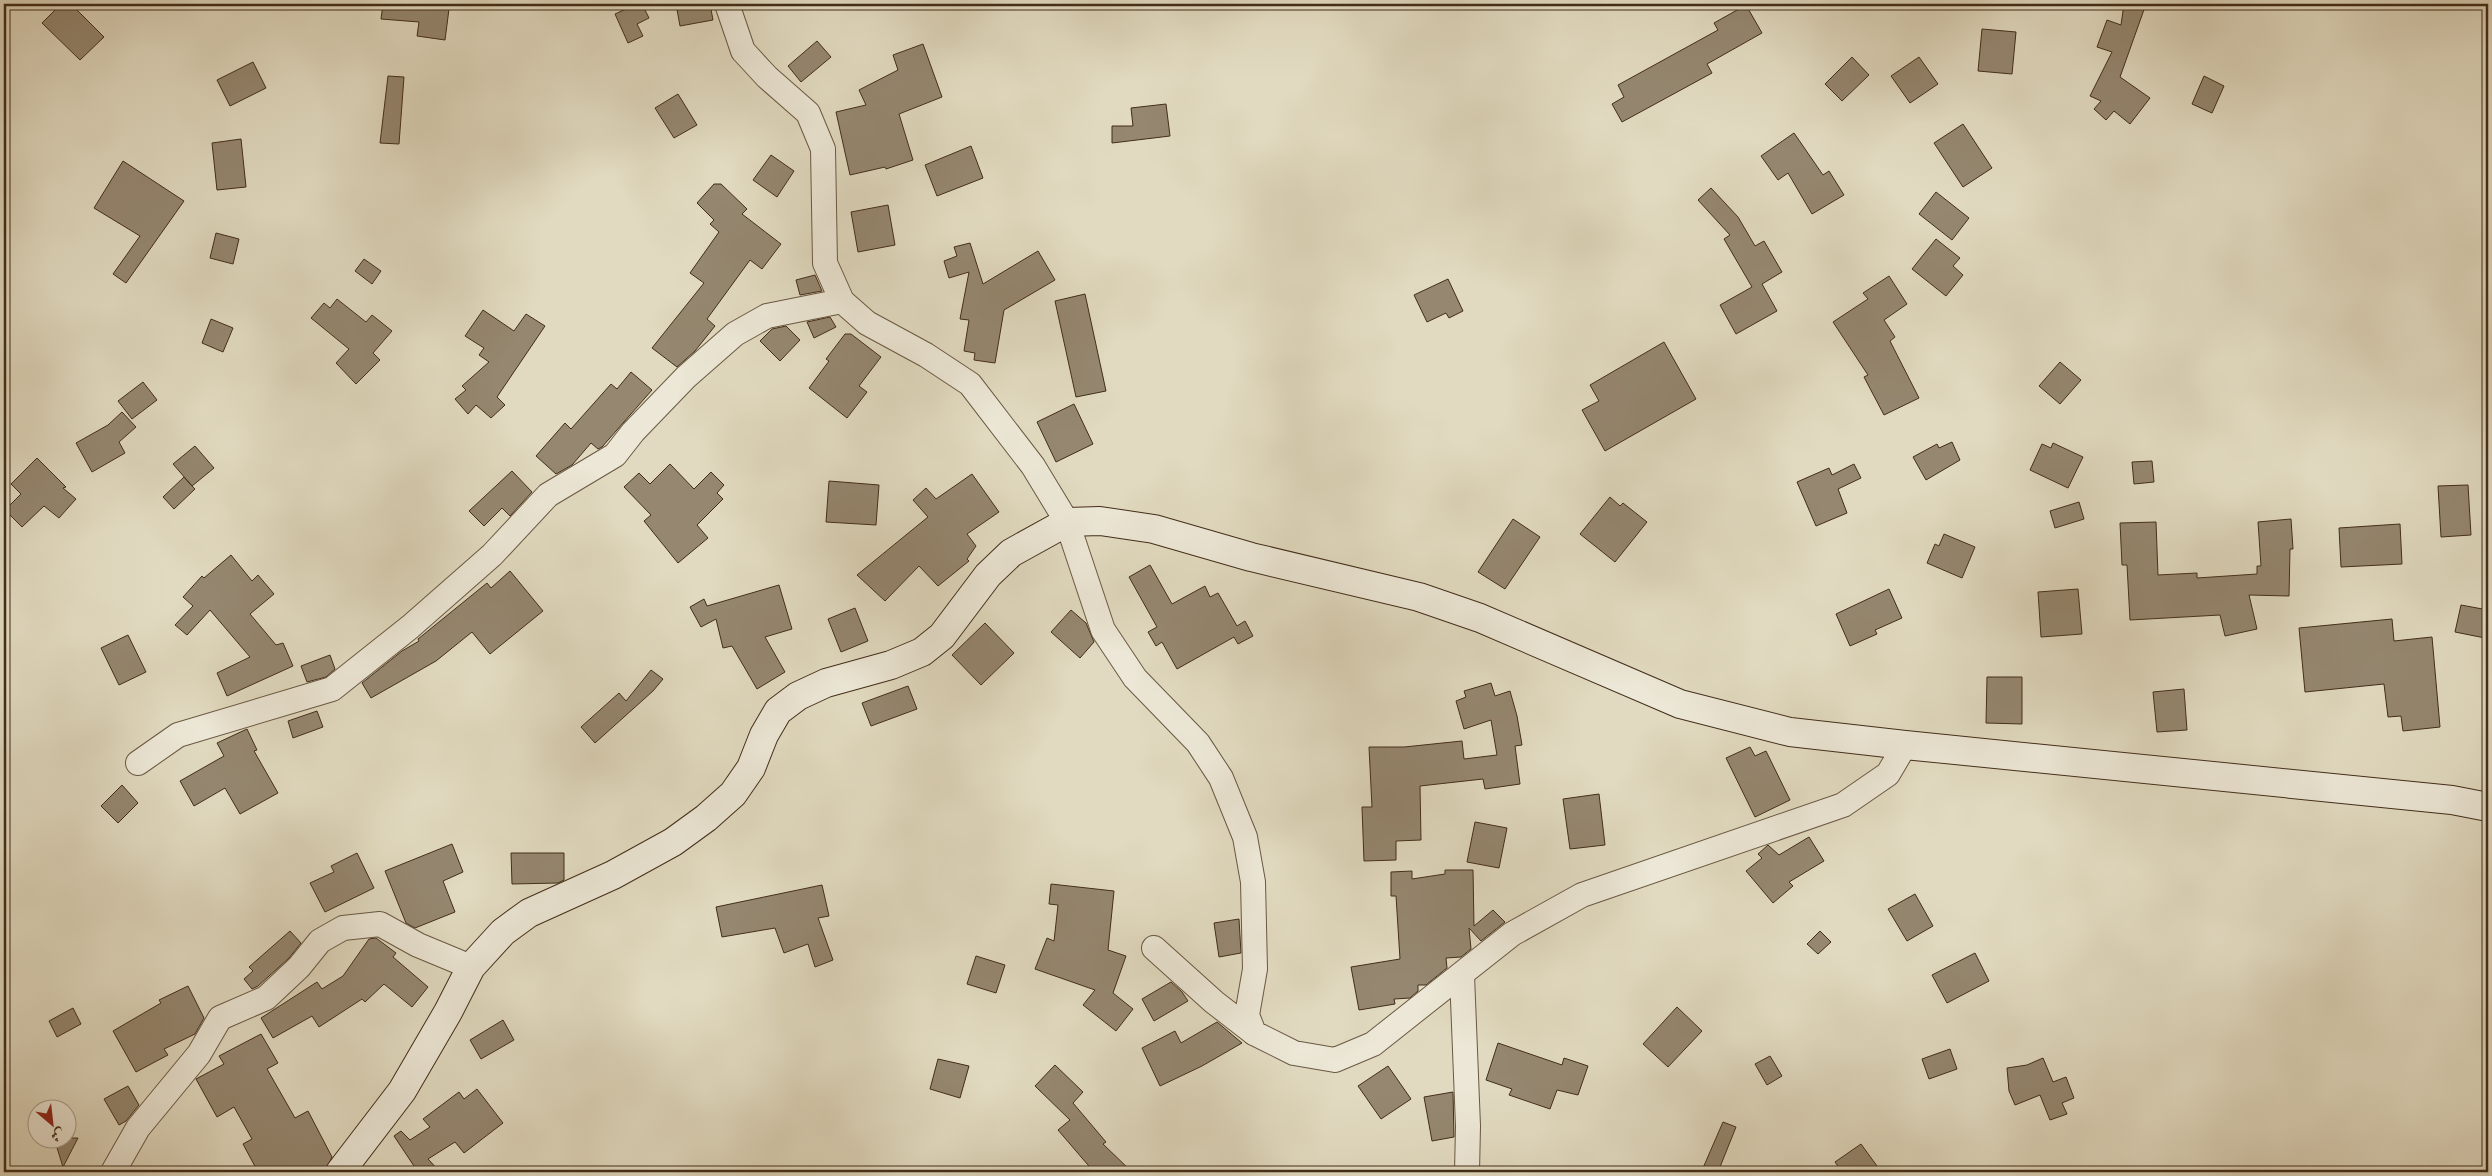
<svg xmlns="http://www.w3.org/2000/svg" width="2492" height="1176" font-family="'Sorts Mill Goudy',Amiri,serif">
<style>
.building{fill:#958770;stroke:#422d19}
.lines{fill:none;stroke-linecap:round;stroke-linejoin:round}
.minor-casing{stroke:#6a5843;stroke-width:26}
.secondary-casing{stroke:#422d19;stroke-width:30}
.minor{stroke:#ece7d6;stroke-width:24}
.secondary{stroke:#ece7d6;stroke-width:28}
</style>
<rect width="100%" height="100%" fill="#e1dac0"/>
<filter id="stains"><feTurbulence type="fractalNoise" baseFrequency=".004" numOctaves="4"/><feColorMatrix values="0 0 0 0 .2 0 0 0 0 .09 0 0 0 0 .02 0 0 0 .5 -.17"/></filter>
<radialGradient id="worn" r=".72"><stop offset=".6" stop-color="#630" stop-opacity="0"/><stop offset="1" stop-color="#630" stop-opacity=".3"/></radialGradient>
<!-- building -->
<g class="building">
<polygon points="61,4 71,4 104,37 80,60 42,23"/>
<polygon points="383,4 407,4 449,9 445,40 417,36 419,22 381,19"/>
<polygon points="637,4 642,4 649,18 637,24 643,36 628,43 615,14"/>
<polygon points="676,4 710,4 713,20 680,26"/>
<polygon points="2124,4 2146,4 2120,77 2150,98 2130,124 2114,111 2106,120 2094,109 2101,101 2090,96 2112,52 2097,47 2107,20 2121,25"/>
<polygon points="1746,5 1762,33 1707,64 1712,73 1622,122 1612,104 1624,97 1618,85 1718,30 1714,23"/>
<polygon points="1982,29 2016,32 2012,74 1978,71"/>
<polygon points="817,41 831,57 801,82 788,66"/>
<polygon points="923,44 942,97 899,114 913,160 886,169 885,167 850,175 836,112 866,105 859,90 898,70 893,55"/>
<polygon points="1852,57 1869,75 1842,101 1825,84"/>
<polygon points="1919,57 1938,84 1910,103 1891,76"/>
<polygon points="253,62 266,88 230,106 217,80"/>
<polygon points="388,76 404,77 399,144 380,143"/>
<polygon points="2204,76 2224,86 2212,113 2192,104"/>
<polygon points="678,94 697,125 674,138 655,108"/>
<polygon points="1166,104 1170,136 1112,143 1112,126 1133,126 1131,108"/>
<polygon points="1963,124 1992,168 1963,187 1934,143"/>
<polygon points="1794,133 1823,175 1829,171 1844,195 1812,214 1788,173 1778,180 1761,156"/>
<polygon points="241,139 246,187 217,190 212,143"/>
<polygon points="971,146 983,178 937,196 925,165"/>
<polygon points="771,155 794,171 777,197 753,180"/>
<polygon points="123,161 184,201 126,283 113,274 140,236 94,208"/>
<polygon points="714,184 721,184 747,209 742,214 781,244 762,269 750,260 707,319 715,326 695,351 677,367 652,348 704,283 690,273 719,232 710,224 714,220 697,203"/>
<polygon points="1711,188 1738,217 1755,246 1764,241 1782,272 1762,284 1777,311 1736,334 1720,305 1752,287 1724,239 1730,235 1698,200"/>
<polygon points="1936,192 1969,218 1952,240 1919,214"/>
<polygon points="888,205 895,245 858,252 851,212"/>
<polygon points="216,233 239,239 233,264 210,258"/>
<polygon points="1936,239 1960,258 1953,266 1963,275 1946,296 1912,269"/>
<polygon points="970,243 983,284 1038,251 1055,280 1004,310 995,363 974,360 975,353 964,351 969,320 960,319 969,272 949,278 944,261 957,256 954,247"/>
<polygon points="364,259 381,271 372,284 355,271"/>
<polygon points="815,275 822,291 800,295 796,280"/>
<polygon points="1889,276 1907,304 1884,320 1895,337 1890,341 1919,398 1884,415 1864,377 1868,375 1833,322 1868,299 1863,293"/>
<polygon points="1448,279 1463,311 1449,318 1446,313 1427,322 1414,295"/>
<polygon points="1085,294 1106,391 1076,397 1055,301"/>
<polygon points="337,299 366,322 372,315 392,331 373,353 380,360 356,384 336,363 349,349 311,318 324,303 330,308"/>
<polygon points="483,310 514,331 526,314 545,326 497,397 505,405 491,418 476,405 468,414 455,399 466,390 462,386 489,362 479,355 484,348 465,336"/>
<polygon points="830,317 836,327 814,338 807,322"/>
<polygon points="211,319 233,328 223,352 202,343"/>
<polygon points="786,326 800,340 780,361 760,341 772,329"/>
<polygon points="845,334 851,334 881,357 859,386 867,392 847,418 809,388 829,361 826,359"/>
<polygon points="1664,342 1696,399 1605,451 1582,410 1599,401 1590,385"/>
<polygon points="2060,362 2081,380 2060,404 2039,386"/>
<polygon points="631,372 652,390 602,447 598,449 591,443 572,465 556,474 536,456 565,423 571,429 611,384 617,389"/>
<polygon points="143,382 157,400 132,419 118,401"/>
<polygon points="1074,404 1093,444 1056,462 1037,422"/>
<polygon points="122,412 136,427 119,442 125,453 92,472 76,443 108,425"/>
<polygon points="1952,442 1960,460 1926,480 1913,457 1937,444 1939,448"/>
<polygon points="2053,443 2083,457 2068,488 2030,470 2042,444 2051,448"/>
<polygon points="195,446 214,468 192,486 195,489 174,509 163,497 184,477 192,486 173,464"/>
<polygon points="37,458 66,487 63,488 76,499 59,518 44,506 22,527 5,510 21,494 11,484"/>
<polygon points="2152,461 2154,482 2134,484 2132,462"/>
<polygon points="670,464 694,489 711,472 724,485 717,493 723,499 697,525 708,538 678,563 644,521 651,515 624,487 639,473 650,484"/>
<polygon points="1854,464 1861,478 1838,489 1847,513 1816,526 1797,482 1829,468 1832,475"/>
<polygon points="512,471 532,492 510,516 502,508 484,526 469,511"/>
<polygon points="972,474 999,512 967,534 976,546 967,559 969,561 938,586 919,566 885,601 857,575 928,517 913,500 926,488 936,499"/>
<polygon points="829,481 879,485 876,525 826,522"/>
<polygon points="2468,485 2471,535 2441,537 2438,486"/>
<polygon points="1610,497 1620,506 1623,503 1647,522 1615,562 1580,534"/>
<polygon points="2079,502 2084,519 2055,528 2050,511"/>
<polygon points="1513,519 1540,537 1505,589 1478,572"/>
<polygon points="2291,519 2293,549 2290,549 2289,596 2249,595 2257,629 2225,636 2220,615 2130,620 2127,565 2122,565 2120,523 2156,522 2158,575 2197,573 2197,578 2257,574 2257,566 2261,566 2258,522"/>
<polygon points="2400,524 2402,564 2341,567 2339,528"/>
<polygon points="1944,534 1975,547 1962,578 1927,563 1935,544 1939,546"/>
<polygon points="231,555 252,581 258,575 274,594 250,614 276,645 283,643 293,666 227,696 217,673 250,657 210,610 187,635 175,625 193,606 183,597 202,576 204,578"/>
<polygon points="1150,565 1172,604 1205,586 1210,597 1218,593 1237,626 1245,621 1253,636 1238,644 1234,637 1177,669 1162,642 1156,646 1148,632 1157,627 1129,577"/>
<polygon points="510,571 543,611 490,654 472,632 436,661 371,698 362,683 402,651 419,641 418,639 487,583 491,588"/>
<polygon points="779,585 792,629 765,637 785,672 757,689 732,646 723,648 716,619 701,627 690,607 704,599 707,606"/>
<polygon points="1889,589 1902,618 1875,630 1877,634 1850,646 1836,614"/>
<polygon points="2078,589 2082,634 2041,637 2038,592"/>
<polygon points="2461,605 2488,610 2485,638 2455,632"/>
<polygon points="855,608 868,641 841,652 828,619"/>
<polygon points="1071,610 1086,623 1094,642 1080,658 1051,632"/>
<polygon points="2392,619 2394,641 2432,637 2440,727 2403,731 2401,716 2388,717 2384,684 2305,692 2299,628"/>
<polygon points="985,623 1014,653 981,685 952,655"/>
<polygon points="128,635 146,672 119,685 101,648"/>
<polygon points="330,655 335,669 326,677 307,682 301,666"/>
<polygon points="651,670 663,679 653,691 595,743 581,727 619,693 626,701"/>
<polygon points="1987,677 2022,677 2022,724 1986,723"/>
<polygon points="1491,683 1495,696 1510,691 1517,716 1522,745 1515,746 1520,784 1485,789 1483,779 1420,786 1421,840 1396,841 1396,860 1364,861 1362,807 1372,807 1369,747 1404,747 1462,741 1464,759 1497,755 1491,720 1464,729 1456,701 1466,697 1464,691"/>
<polygon points="908,686 917,709 871,726 862,703"/>
<polygon points="2184,689 2187,730 2157,732 2153,692"/>
<polygon points="317,711 323,727 293,738 288,721"/>
<polygon points="247,729 257,750 254,751 278,793 240,814 225,788 194,806 180,781 224,756 217,743"/>
<polygon points="1750,747 1755,756 1766,751 1790,800 1755,817 1726,758"/>
<polygon points="122,785 138,803 118,823 101,806"/>
<polygon points="1599,794 1605,845 1570,849 1563,799"/>
<polygon points="1475,822 1507,828 1499,868 1467,862"/>
<polygon points="1809,837 1824,861 1789,882 1793,886 1773,903 1746,871 1762,858 1758,854 1768,845 1779,855"/>
<polygon points="452,844 463,872 443,881 455,912 415,928 406,923 385,871"/>
<polygon points="357,853 374,888 325,912 310,883 334,872 331,866"/>
<polygon points="511,853 564,853 564,880 558,883 512,884"/>
<polygon points="1445,870 1473,870 1474,926 1493,910 1505,922 1481,941 1469,928 1471,949 1461,957 1446,958 1447,968 1426,985 1418,985 1418,991 1410,998 1394,999 1395,1004 1359,1010 1351,967 1400,959 1396,896 1391,896 1391,872 1412,871 1412,879 1445,874"/>
<polygon points="1051,884 1114,891 1108,950 1126,956 1113,993 1133,1009 1116,1031 1083,1005 1095,990 1035,969 1047,938 1054,941 1058,905 1049,904"/>
<polygon points="822,885 829,916 818,918 833,960 815,967 808,944 784,953 775,928 722,937 716,907"/>
<polygon points="1915,894 1933,926 1907,941 1888,909"/>
<polygon points="1239,919 1241,953 1219,957 1214,923"/>
<polygon points="290,931 301,943 289,958 258,986 252,989 244,979 253,971 249,967"/>
<polygon points="1820,931 1831,942 1818,954 1807,944"/>
<polygon points="376,938 396,953 393,957 428,987 412,1007 384,984 365,1002 362,999 319,1027 312,1016 273,1038 261,1018 317,982 322,989 343,976 369,939"/>
<polygon points="1975,953 1989,981 1947,1003 1932,975"/>
<polygon points="976,956 1005,965 996,993 967,984"/>
<polygon points="1171,982 1182,992 1188,1001 1154,1021 1142,999"/>
<polygon points="188,986 204,1018 195,1034 164,1049 168,1055 136,1072 113,1031 161,1003 159,1000"/>
<polygon points="1677,1007 1702,1031 1668,1067 1643,1044"/>
<polygon points="73,1008 81,1024 57,1037 49,1021"/>
<polygon points="503,1020 514,1040 481,1059 470,1040"/>
<polygon points="1217,1022 1242,1043 1202,1066 1160,1086 1142,1048 1175,1031 1181,1043"/>
<polygon points="261,1034 278,1063 267,1069 295,1118 308,1111 332,1157 325,1172 258,1172 243,1144 252,1139 234,1107 217,1117 196,1079 224,1064 219,1056"/>
<polygon points="1498,1043 1562,1065 1564,1058 1588,1066 1578,1095 1557,1090 1550,1109 1509,1095 1512,1089 1486,1080"/>
<polygon points="1950,1049 1957,1069 1929,1079 1922,1059"/>
<polygon points="1770,1056 1782,1076 1767,1085 1755,1064"/>
<polygon points="2043,1058 2053,1082 2066,1077 2074,1098 2062,1103 2067,1114 2050,1120 2040,1095 2015,1105 2009,1091 2007,1068 2027,1065"/>
<polygon points="938,1059 969,1066 960,1098 930,1089"/>
<polygon points="1055,1065 1083,1092 1073,1103 1106,1142 1103,1144 1132,1172 1094,1172 1058,1130 1070,1120 1035,1086"/>
<polygon points="1388,1066 1411,1099 1381,1119 1358,1086"/>
<polygon points="128,1086 139,1105 126,1121 119,1125 104,1099"/>
<polygon points="477,1089 503,1123 464,1153 455,1142 428,1159 440,1172 418,1172 394,1136 401,1131 410,1140 430,1127 423,1119 459,1092 464,1099"/>
<polygon points="1453,1092 1454,1137 1432,1141 1424,1097"/>
<polygon points="1723,1122 1736,1127 1718,1172 1714,1172 1703,1168"/>
<polygon points="54,1138 78,1138 63,1167"/>
<polygon points="1861,1144 1877,1166 1867,1172 1842,1172 1835,1162"/>
</g>
<g class="lines">
<defs>
<g id="minor">
<polyline points="727,4 743,51 767,77 808,113 823,149 825,263 842,301 867,323 926,355 970,384 1033,466 1067,522 1103,630 1135,678 1198,743 1221,778 1245,837 1253,882 1255,969 1247,1015 1254,1033 1294,1053 1335,1060 1373,1044 1512,934 1582,895 1843,805 1888,774 1905,745"/>
<polyline points="138,763 178,735 332,689 410,627 492,555 548,495 615,455 633,432 686,377 735,334 767,316 842,301"/>
<polyline points="1154,948 1214,1002 1254,1033"/>
<polyline points="1462,975 1468,1126 1467,1172"/>
<polyline points="113,1172 138,1128 199,1054 220,1018 266,998 299,967 320,941 343,928 380,924 418,945 471,967"/>
</g>
<polyline id="secondary" points="340,1172 402,1091 448,1012 471,967 503,932 529,913 613,875 673,842 706,818 733,794 751,768 764,735 778,711 798,696 826,683 891,665 922,652 942,636 988,575 1011,553 1067,522 1100,521 1154,529 1251,557 1419,597 1480,618 1680,704 1790,732 1905,745 2452,800 2488,807"/>
</defs>
<!-- minor casing -->
<use href="#minor" class="minor-casing"/>
<!-- secondary casing -->
<use href="#secondary" class="secondary-casing"/>
<!-- minor -->
<use href="#minor" class="minor"/>
<!-- secondary -->
<use href="#secondary" class="secondary"/>
</g>
<!-- margin -->
<rect width="2492" height="1176" fill="none" stroke="#e1dac0" stroke-width="20"/>
<rect x="5" y="5" width="2482" height="1166" fill="none" stroke="#422d19" stroke-width="2.5"/>
<rect x="10" y="10" width="2472" height="1156" fill="none" stroke="#422d19"/>
<!-- north arrow -->
<g transform="translate(52 1124) rotate(152)"><circle r="24" fill="#ece7d6" stroke="#a89d8a"/>
<path d="M0-4L9 19L0 12L-9 19Z" fill="#8f2418"/>
<text y="-8" font-size="14" font-weight="bold" text-anchor="middle" fill="#422d19">ش</text>
</g>
<rect width="100%" height="100%" filter="url(#stains)"/>
<rect width="100%" height="100%" fill="url(#worn)"/>
</svg>
